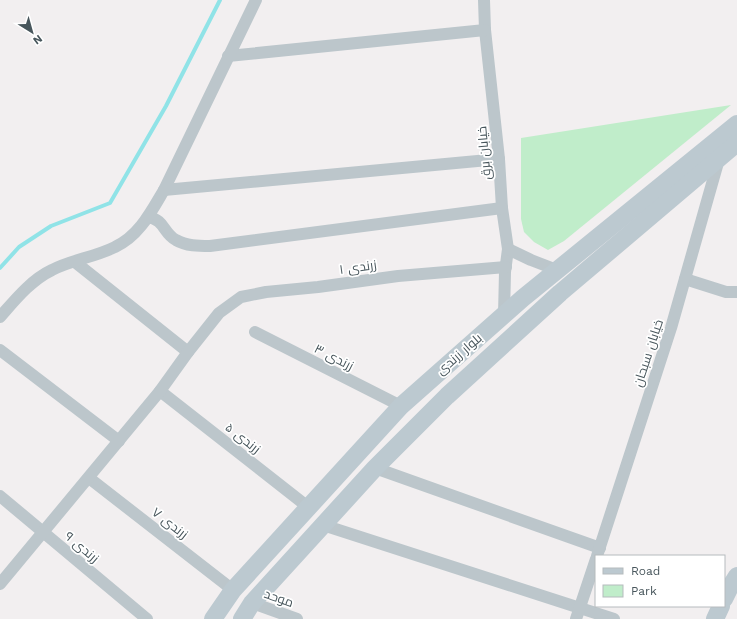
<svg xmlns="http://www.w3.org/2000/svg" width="737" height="619" font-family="'Work Sans',Cairo,sans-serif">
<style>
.green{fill:#c0edca}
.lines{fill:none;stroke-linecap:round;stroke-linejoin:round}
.stream{stroke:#90e3e7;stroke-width:4}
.street{stroke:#bcc6cb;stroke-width:12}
.secondary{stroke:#bcc9d0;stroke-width:18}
.labels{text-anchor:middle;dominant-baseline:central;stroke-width:3.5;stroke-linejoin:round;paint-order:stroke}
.street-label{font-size:13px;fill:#48565c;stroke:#fff}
</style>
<rect width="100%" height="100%" fill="#f2eff0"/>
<!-- green -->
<polygon class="green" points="731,105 564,241 548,250 534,242 524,232 521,219 521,138"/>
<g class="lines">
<!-- stream -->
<polyline class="stream" points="0,268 19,247 51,226 110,203 166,106 220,0"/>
<!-- street -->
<g class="street">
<polyline points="484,0 485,30 499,159 502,208 508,249 505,272 504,315"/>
<polyline points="228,56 485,30"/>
<polyline points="164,190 499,159"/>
<path d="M148,217C165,220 163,233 176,240C186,246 199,246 210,246L502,208"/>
<polyline points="508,249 531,260 557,270"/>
<polyline points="75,262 188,352"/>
<polyline points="685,279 726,292 737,292"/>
<path d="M0,317C15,300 31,280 52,270C71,260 95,257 115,247C139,236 151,212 164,190L256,0"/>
<polyline points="255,332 401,406"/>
<polyline points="0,350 119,441"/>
<polyline points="160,391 308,507"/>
<polyline points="375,468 600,548"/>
<polyline points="89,478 233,590"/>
<polyline points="0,496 147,619"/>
<polyline points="323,525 614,619"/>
<polyline points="597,556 671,328 719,159"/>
<polyline points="0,584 160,391 188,352 219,313 241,297 266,292 318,287 398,276 506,267"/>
<polyline points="252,603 297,619"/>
<polyline points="576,619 596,559"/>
</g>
<!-- secondary -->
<g class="secondary">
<polyline points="724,599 730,587 737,576"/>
<polyline points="213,619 233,590 401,406 523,298 737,124"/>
<polyline points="242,619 252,603 375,468 447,396 560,293 737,143"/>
<polyline points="715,619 721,606"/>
</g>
</g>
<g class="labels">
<!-- street labels -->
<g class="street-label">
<text transform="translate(484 153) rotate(-95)">خیابان برق</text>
<text transform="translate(358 267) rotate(-8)">زرندی ۱</text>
<text transform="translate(648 353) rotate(-72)">خیابان سبحان</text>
<text transform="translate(459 354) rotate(-41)">بلوار زرندی</text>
<text transform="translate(334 357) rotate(27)">زرندی ۳</text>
<text transform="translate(243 438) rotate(38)">زرندی ۵</text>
<text transform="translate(170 523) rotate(38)">زرندی ۷</text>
<text transform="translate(82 547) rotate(40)">زرندی ۹</text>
<text transform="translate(279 598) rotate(19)">موحد</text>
</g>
</g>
<!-- legend -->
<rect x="595" y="555" width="130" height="52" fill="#ffffff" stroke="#b6bbbe"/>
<rect x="603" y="568" width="20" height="6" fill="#bcc9d0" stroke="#b6bbbe"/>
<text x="631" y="575" font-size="12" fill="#48565c">Road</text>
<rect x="603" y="585" width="20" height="12" fill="#c0edca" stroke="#b6bbbe"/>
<text x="631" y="595" font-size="12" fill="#48565c">Park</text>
<!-- north arrow -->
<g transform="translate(32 32) rotate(143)" stroke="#ffffff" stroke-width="3" paint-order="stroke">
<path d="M0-3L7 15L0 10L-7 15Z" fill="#48565c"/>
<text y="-6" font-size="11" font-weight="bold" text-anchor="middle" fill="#48565c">N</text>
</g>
</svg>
